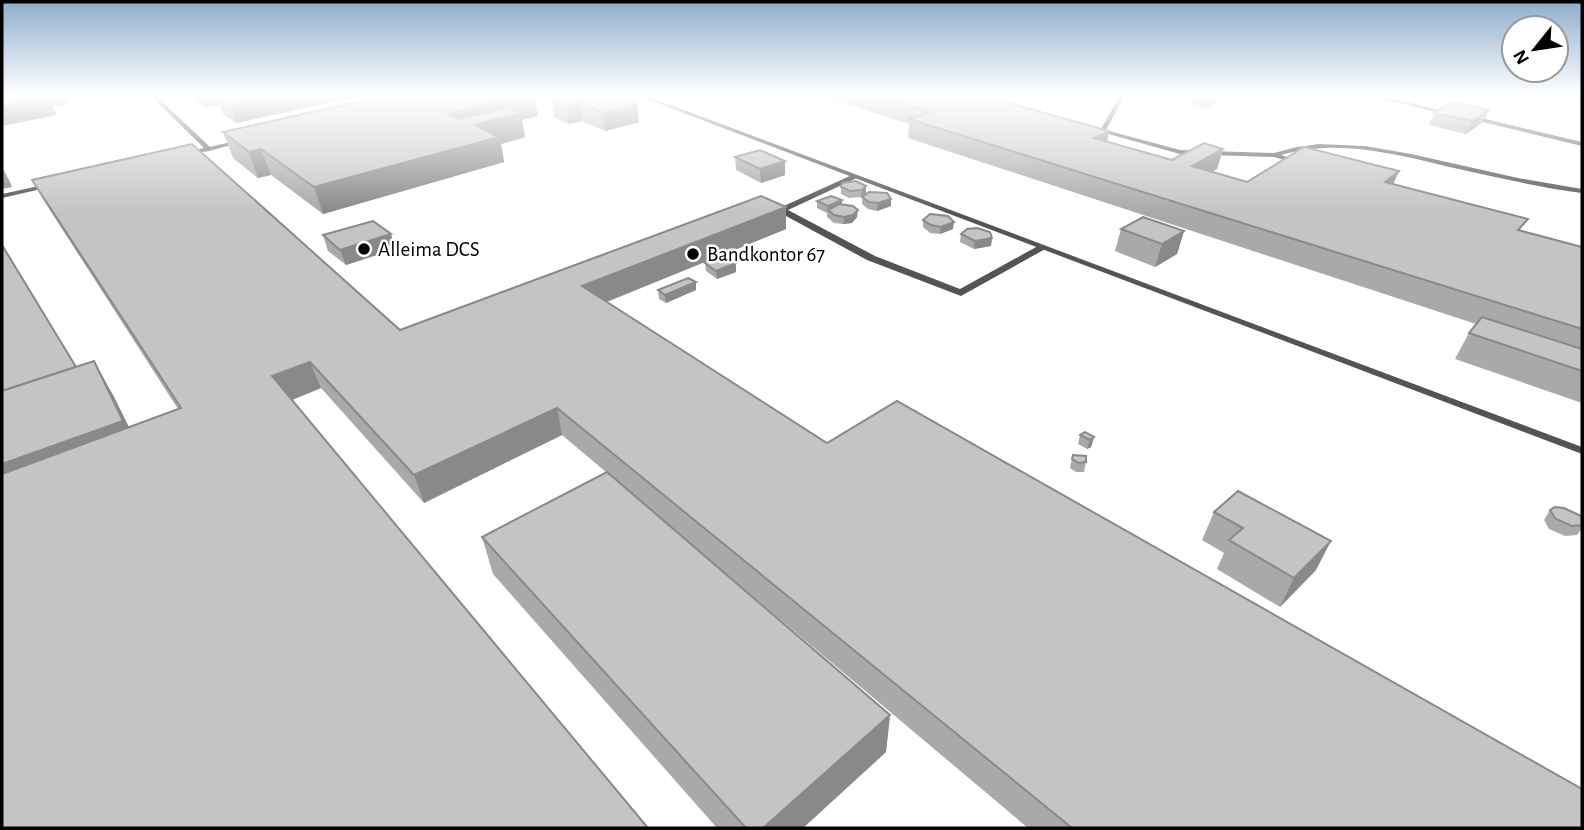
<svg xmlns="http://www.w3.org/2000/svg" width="1584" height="830" font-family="'Alegreya Sans',sans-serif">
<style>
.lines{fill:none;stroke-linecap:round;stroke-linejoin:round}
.service{fill:#545454;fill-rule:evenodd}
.minor{fill:#545454;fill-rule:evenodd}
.wall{fill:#a9a9a9}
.shaded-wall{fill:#898989}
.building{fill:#c4c4c4;stroke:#898989;stroke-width:2}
.poi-dot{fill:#000;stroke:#fff;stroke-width:2.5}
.labels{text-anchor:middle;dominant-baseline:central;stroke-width:5;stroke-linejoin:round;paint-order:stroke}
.far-poi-label{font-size:21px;fill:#000;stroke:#fff;text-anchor:start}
</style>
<rect width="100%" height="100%" fill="#fff"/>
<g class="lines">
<!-- service -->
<g class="service">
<polygon points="150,95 155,95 210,147 239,140 242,142 209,151 187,154 187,152 204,148"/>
<polygon points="636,95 644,95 1582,447 1582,454"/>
<path d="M1120,95H1125L1106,130L1180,150L1274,153L1297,147L1319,144L1365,146L1411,154L1518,178L1582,189V193C1536,187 1491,176 1445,166C1391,153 1336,139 1281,155L1300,161V163L1298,164L1274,157L1180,154L1094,130L1093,129L1096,127L1101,129Z"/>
<polygon points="1368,95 1378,95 1451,113 1448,115"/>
<polygon points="1473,116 1582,142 1582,146 1471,119 1471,117"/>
<polygon points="48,184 51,186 50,187 2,198 2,194"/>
</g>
<!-- minor -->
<polygon class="minor" points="852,175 859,177 788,210 875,256 960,289 1038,246 1046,246 1047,248 961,296 867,260 775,210"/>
</g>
<!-- wall -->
<g class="wall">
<polygon points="2,95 83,95 67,98 69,101 62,107 53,107 57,115"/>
<polygon points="188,95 365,95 236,123 223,114 219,105 205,108"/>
<polygon points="564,95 639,122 605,131 582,121 569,124 554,117 551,98"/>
<polygon points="818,95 980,95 1109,131 1107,142 1172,160 1223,149 1217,169 1211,172 1247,182 1399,171 1393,184 1522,231 1582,247 1582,403 1455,359 1469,333 1476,324 908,138 909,124"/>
<polygon points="1193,98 1215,103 1206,108 1192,104"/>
<polygon points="1434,113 1483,122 1466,134 1429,125"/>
<polygon points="538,116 522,120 525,137 501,144 504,162 323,214 271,175 258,178 233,158 223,132"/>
<polygon points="735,157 785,175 761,183 736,170"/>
<polygon points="32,180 400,330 786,207 786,229 607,302 827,443 1582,828 1028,828 666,523 890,715 886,752 803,828 717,828 493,574 482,537 606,472 562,435 424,503 321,388 292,400 2,828 76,367 113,395 129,427 178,409 44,201"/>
<polygon points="856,181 866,193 861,197 849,198 841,194 841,187"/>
<polygon points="862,197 891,199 891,206 877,211 868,209 862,204"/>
<polygon points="842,200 842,204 857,217 852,223 843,224 834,223 827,217 827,213 817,208 817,201"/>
<polygon points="923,220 953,229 940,234 930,233 923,227"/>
<polygon points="1121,229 1184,231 1177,254 1155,267 1115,251"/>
<polygon points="961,234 992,238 991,246 974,249 960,242"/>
<polygon points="323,235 395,249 346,265 328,251"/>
<polygon points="705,263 736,263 736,272 717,279 706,271"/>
<polygon points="658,290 696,290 666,303 659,299"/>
<polygon points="1080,435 1094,437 1091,447 1087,449 1078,444"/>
<polygon points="1073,455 1086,462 1084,472 1076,472 1070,468"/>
<polygon points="1550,510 1582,520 1582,528 1577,535 1565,536 1549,529 1544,520"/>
<polygon points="1214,512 1316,570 1280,607 1217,569 1224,553 1202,540"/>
</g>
<!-- shaded-wall -->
<g class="shaded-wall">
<polygon points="2,95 32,95 48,97 57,115 2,126"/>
<polygon points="56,95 83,95 67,98 69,101 62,107"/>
<polygon points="200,95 226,95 216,96 219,105 205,108"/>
<polygon points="276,95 365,95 236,123 229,105"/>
<polygon points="524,95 534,95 538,116 522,120 525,137 501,144 504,162 323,214 314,187 449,114"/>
<polygon points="1217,97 1215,103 1206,108 1207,101"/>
<polygon points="580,102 582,121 569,124 566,106"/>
<polygon points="637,104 639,122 605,131 603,113"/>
<polygon points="1489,110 1483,122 1466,134 1472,121"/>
<polygon points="1109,131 1105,150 1094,138"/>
<polygon points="261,149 271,175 258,178 249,152"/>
<polygon points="1223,149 1217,169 1186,186 1192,166"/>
<polygon points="785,161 785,175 761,183 760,169"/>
<polygon points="2,167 9,180 12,187 2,189"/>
<polygon points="1399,171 1390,191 1385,182"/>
<polygon points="866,186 866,193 861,197 862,190"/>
<polygon points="891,199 891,206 877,211 878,203"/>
<polygon points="842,200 842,208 828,210 828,206"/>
<polygon points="786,207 786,229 586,310 582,286"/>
<polygon points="858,210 857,217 852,223 843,224 844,217"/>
<polygon points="954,222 953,229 940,234 941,227"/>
<polygon points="1184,231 1177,254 1155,267 1162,244"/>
<polygon points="391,234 395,249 346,265 340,250"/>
<polygon points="992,238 991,246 974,249 975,241"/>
<polygon points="736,263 736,272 717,279 716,271"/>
<polygon points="696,282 696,290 666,303 665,295"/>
<polygon points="94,361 113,395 143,456 2,478 2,464"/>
<polygon points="310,362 321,388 284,403 272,376"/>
<polygon points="557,408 562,435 424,503 414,475"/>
<polygon points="1094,437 1091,447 1087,449 1090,440"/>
<polygon points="1331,541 1316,570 1280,607 1294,578"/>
<polygon points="890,715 886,752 803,828 763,828"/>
</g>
<!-- building -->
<g class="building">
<polygon points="23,95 47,95 48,97 2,106 2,99"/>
<polygon points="276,95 229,105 216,96 217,95"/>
<polygon points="388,95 524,95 449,114 460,119 508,107 521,113 475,125 499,137 314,187 261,149 249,152 223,132"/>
<polygon points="564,95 618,95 637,104 603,113 580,102 566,106 551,98"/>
<polygon points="875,95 980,95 1109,131 1094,138 1172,160 1204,143 1223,149 1192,166 1247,182 1304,147 1399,171 1385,182 1528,219 1518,230 1582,247 1582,329 909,119 930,112"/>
<polygon points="1199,95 1211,95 1217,97 1207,101 1193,98"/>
<polygon points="1452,102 1489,110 1472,121 1434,113"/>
<polygon points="192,144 400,330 761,196 786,207 582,286 827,443 897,401 1582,789 1582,828 1072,828 557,408 414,475 310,362 272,376 648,828 2,828 2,474 181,408 32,180"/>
<polygon points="760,150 785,161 760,169 735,157"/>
<polygon points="856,181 866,186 862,190 850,191 841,187 842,183"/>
<polygon points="869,192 887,193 891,199 878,203 869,202 862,197"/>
<polygon points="831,196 842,200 828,206 817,201"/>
<polygon points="839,204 853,206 858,210 853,215 844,217 834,215 828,210"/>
<polygon points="930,214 948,216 954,222 941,227 931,225 923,220"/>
<polygon points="1143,217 1184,231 1162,244 1121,229"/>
<polygon points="373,221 391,234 340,250 323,235"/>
<polygon points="977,228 990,232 992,238 975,241 961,234 967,229"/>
<polygon points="2,245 76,367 2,391"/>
<polygon points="725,257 736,263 716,271 705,263"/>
<polygon points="688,278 696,282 665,295 658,290"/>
<polygon points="1482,317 1582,349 1582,371 1469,333"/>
<polygon points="94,361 123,421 2,464 2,391"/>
<polygon points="1085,432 1094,437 1090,440 1080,435"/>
<polygon points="1073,455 1086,456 1086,462 1079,463 1072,459"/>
<polygon points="607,472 890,715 763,828 746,828 482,537"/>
<polygon points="1238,491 1331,541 1294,578 1229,540 1243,528 1214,512"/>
<polygon points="1555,507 1564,508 1581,516 1582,520 1582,525 1572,526 1556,519 1550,510"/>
</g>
<!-- sky -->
<linearGradient id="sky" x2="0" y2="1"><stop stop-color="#8cadcc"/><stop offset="0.45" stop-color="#fff"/><stop offset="1" stop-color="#fff" stop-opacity="0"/></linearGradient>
<rect width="1584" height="212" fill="url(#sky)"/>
<!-- markers -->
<g class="poi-dot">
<circle cx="364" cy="249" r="7"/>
<circle cx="693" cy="254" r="7"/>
</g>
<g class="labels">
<!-- far-poi labels -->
<g class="far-poi-label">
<text x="378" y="249">Alleima DCS</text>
<text x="707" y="254">Bandkontor 67</text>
</g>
</g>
<!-- border -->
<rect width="1584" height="830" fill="none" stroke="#000000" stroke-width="7"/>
<!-- north arrow -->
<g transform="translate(1535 49) rotate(240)"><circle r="33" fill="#ffffff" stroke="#999999" stroke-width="2"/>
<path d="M0-5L12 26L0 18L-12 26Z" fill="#000000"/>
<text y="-10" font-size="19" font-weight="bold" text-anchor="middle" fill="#000000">N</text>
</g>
</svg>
